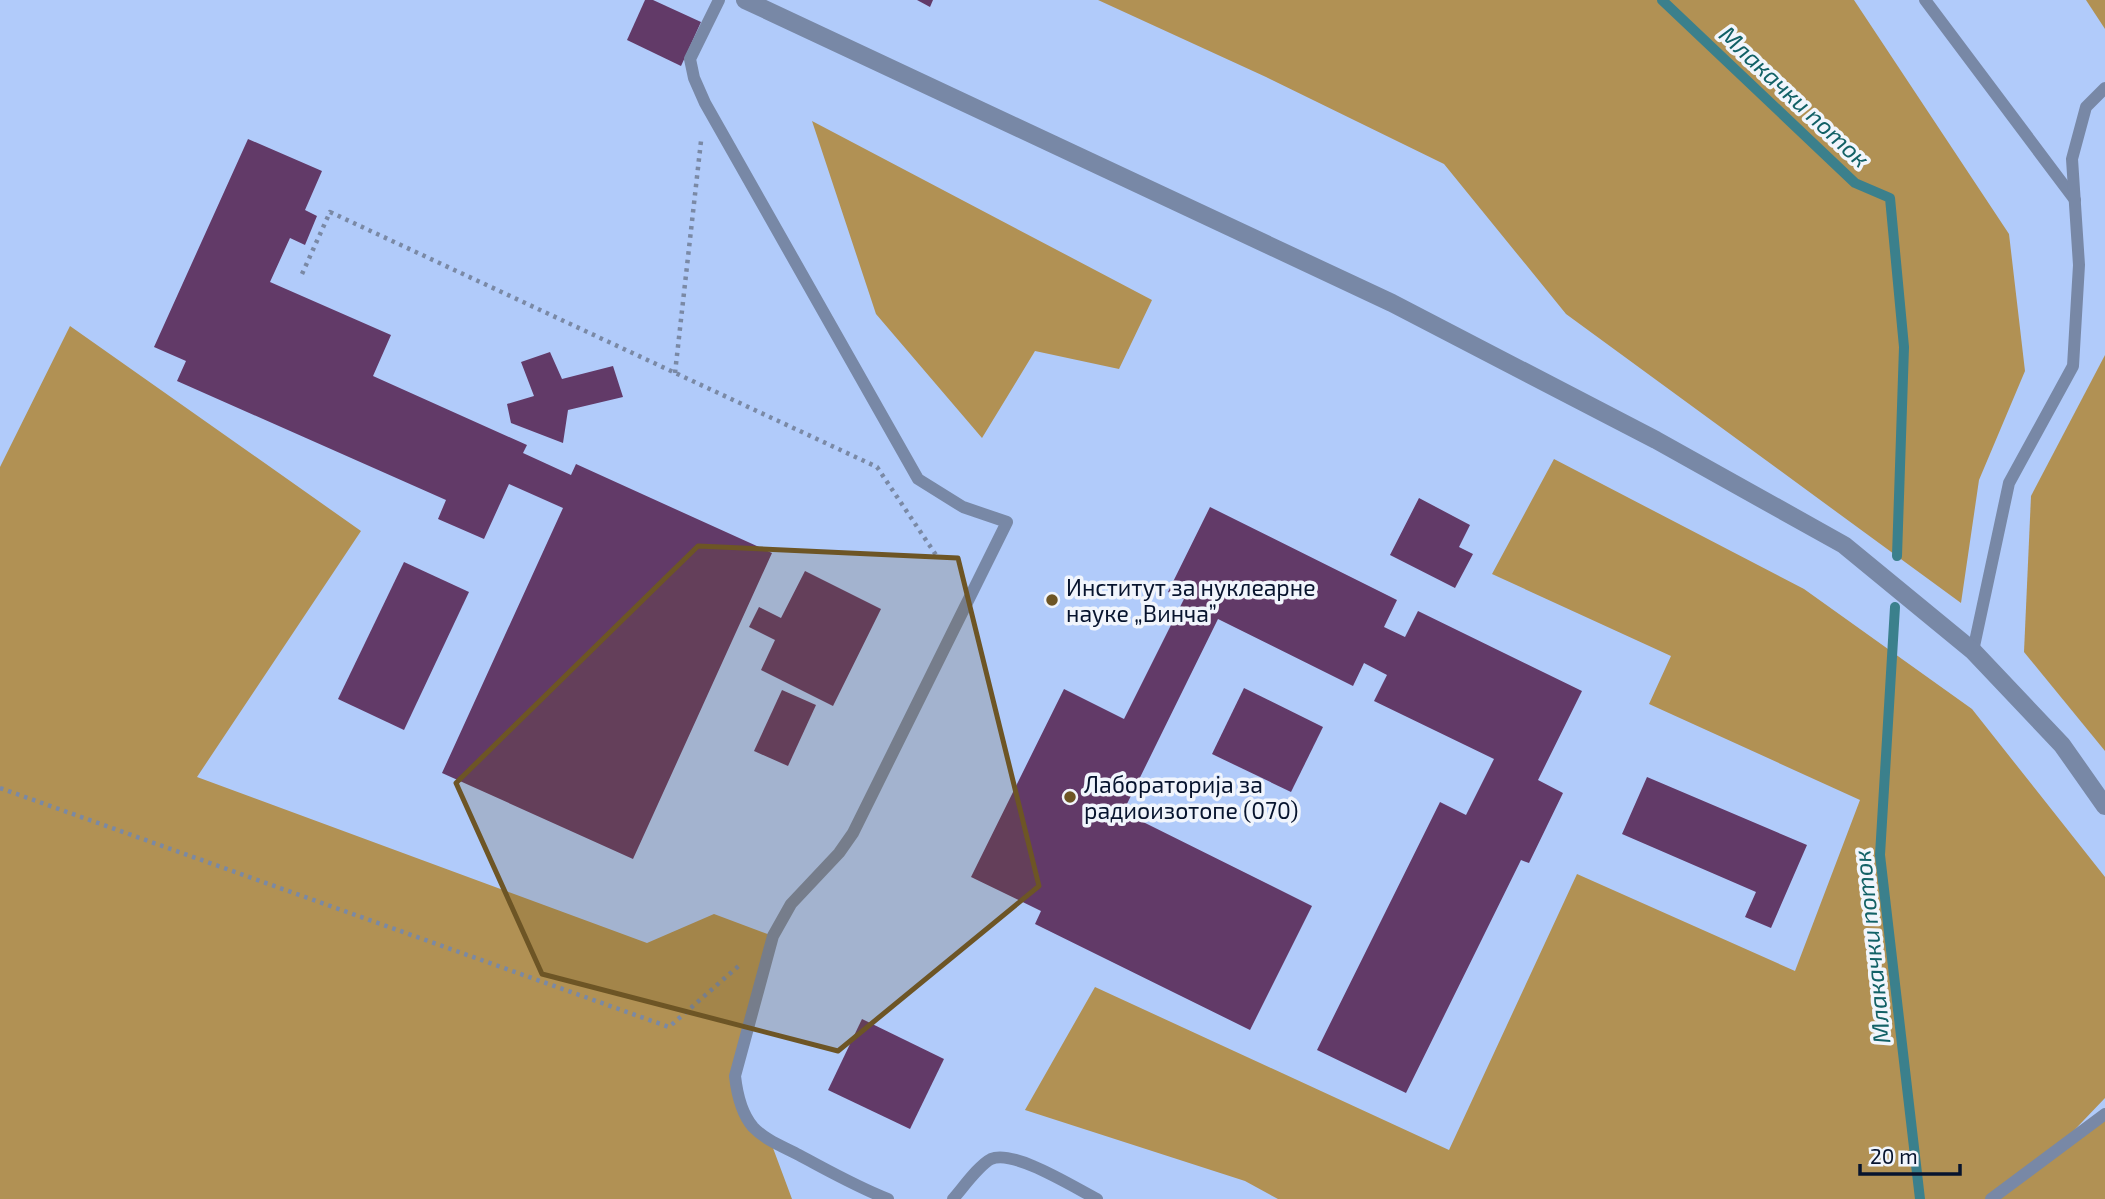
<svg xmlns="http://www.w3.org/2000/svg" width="2105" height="1199" font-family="'Exo 2',sans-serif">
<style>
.built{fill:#b1cbfa}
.forest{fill:#b19154}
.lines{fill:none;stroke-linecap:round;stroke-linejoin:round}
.stream{stroke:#3b808c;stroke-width:10}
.building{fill:#623a68}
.path{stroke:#7a89a5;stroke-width:4.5;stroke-dasharray:3.5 5;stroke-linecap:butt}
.lane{stroke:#7888a6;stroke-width:12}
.street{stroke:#7888a6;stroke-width:18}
.marked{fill:#6d5525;fill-opacity:0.2;stroke:#6d5525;stroke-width:5;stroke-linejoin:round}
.poi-dot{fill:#6d5525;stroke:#f1f5fc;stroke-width:2.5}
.labels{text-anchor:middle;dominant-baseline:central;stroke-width:7;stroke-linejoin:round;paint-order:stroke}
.poi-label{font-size:23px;fill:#07142e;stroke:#f1f5fc;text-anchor:start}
.water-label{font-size:24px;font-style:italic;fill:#126166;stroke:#f1f5fc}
</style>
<rect width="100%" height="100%" fill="#c4d4f1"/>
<!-- built -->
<rect class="built" x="0" y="0" width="2105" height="1199"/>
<!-- forest -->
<g class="forest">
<polygon points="1098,0 1854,0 2009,234 2025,371 1979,480 1961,603 1566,314 1444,164 1266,77"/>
<polygon points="2086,0 2105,0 2105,29"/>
<polygon points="812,121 1152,300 1119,369 1035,351 982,438 876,314"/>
<polygon points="70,326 361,531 197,777 647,943 714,914 773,936 735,1076 744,1113 770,1140 792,1199 0,1199 0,467"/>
<polygon points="2105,355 2105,751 2024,652 2031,496"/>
<polygon points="1554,459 1804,589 1972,709 2105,877 2105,1098 2062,1143 2105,1114 2105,1199 1278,1199 1245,1181 1025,1110 1095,987 1449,1150 1577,874 1795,971 1860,800 1649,704 1671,656 1492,574"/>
</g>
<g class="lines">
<!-- stream -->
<g class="stream">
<polyline points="1662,0 1855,183 1890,198 1904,347 1897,556"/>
<polyline points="1895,607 1880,855 1920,1199"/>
</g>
</g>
<!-- building -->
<g class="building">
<polygon points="645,0 653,0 701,22 681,66 627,40"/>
<polygon points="917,0 933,0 930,7"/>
<polygon points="248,139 322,171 305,210 317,216 305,245 290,238 270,282 391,335 373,376 527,445 523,453 571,475 576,464 772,553 633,859 442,773 563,508 509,484 484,539 438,519 446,500 177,381 186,361 154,347"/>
<polygon points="550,352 562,379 613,366 623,397 568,410 563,443 511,423 507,404 534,396 521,362"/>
<polygon points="1419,498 1470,525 1459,547 1473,554 1455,588 1390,555"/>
<polygon points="1210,507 1397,600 1384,627 1405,637 1418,611 1582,691 1538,780 1563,793 1529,863 1521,860 1406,1093 1317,1050 1440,802 1466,815 1494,759 1374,701 1387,675 1364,663 1353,686 1218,619 1123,812 1312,906 1250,1030 1035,924 1041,911 971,877 1064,689 1124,719 1184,599 1168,592"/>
<polygon points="404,562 469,592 404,730 338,699"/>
<polygon points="805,571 881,609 833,706 761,670 775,640 749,627 759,607 781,618"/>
<polygon points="1244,688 1323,727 1291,792 1212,754"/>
<polygon points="782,690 816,705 788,766 754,751"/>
<polygon points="1647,777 1807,845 1771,928 1745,917 1756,892 1622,834"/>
<polygon points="862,1019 944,1059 910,1129 828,1090"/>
</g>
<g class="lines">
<!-- path -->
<g class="path">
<polyline points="302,274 330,212 877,467 938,558"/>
<polyline points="675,373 701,141"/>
<polyline points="0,788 669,1027 742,963"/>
</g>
<!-- lane -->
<g class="lane">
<path d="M719,0L690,59L694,78L705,103L918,479L963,507L1007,522L853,833L839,853L791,904L773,936L735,1076C737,1094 741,1113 753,1127C765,1140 784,1147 799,1155C829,1171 857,1187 888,1199"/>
<polyline points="1925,0 2075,200"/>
<polyline points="1973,651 2009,483 2073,366 2079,265 2072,159 2086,107 2105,88"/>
<path d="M953,1199C962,1189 979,1165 991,1159C1014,1149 1075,1188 1097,1199"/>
<polyline points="1991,1199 2105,1114"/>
</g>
<!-- street -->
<polyline class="street" points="745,0 1392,303 1656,440 1844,545 1973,651 2062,745 2105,806"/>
</g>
<!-- marked area -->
<path class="marked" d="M698,546L958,558L1039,886L838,1051L542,974L456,783Z"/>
<!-- markers -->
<g class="poi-dot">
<circle cx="1052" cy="600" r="7"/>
<circle cx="1070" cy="797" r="7"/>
</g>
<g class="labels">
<!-- poi labels -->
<g class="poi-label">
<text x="1066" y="587">Институт за нуклеарне<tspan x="1066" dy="26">науке „Винча”</tspan></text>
<text x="1084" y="784">Лабораторија за<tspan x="1084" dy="26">радиоизотопе (070)</tspan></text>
</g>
<!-- water labels -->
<g class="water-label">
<text transform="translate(1795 96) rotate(43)">Млакачки поток</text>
<text transform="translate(1871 947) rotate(-96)">Млакачки поток</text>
</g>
</g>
<!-- scale -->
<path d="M1860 1164v10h100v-10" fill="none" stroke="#07142e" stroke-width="3.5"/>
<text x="1870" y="1164" font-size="21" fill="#07142e" stroke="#f1f5fc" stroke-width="5" paint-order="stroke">20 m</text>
</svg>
